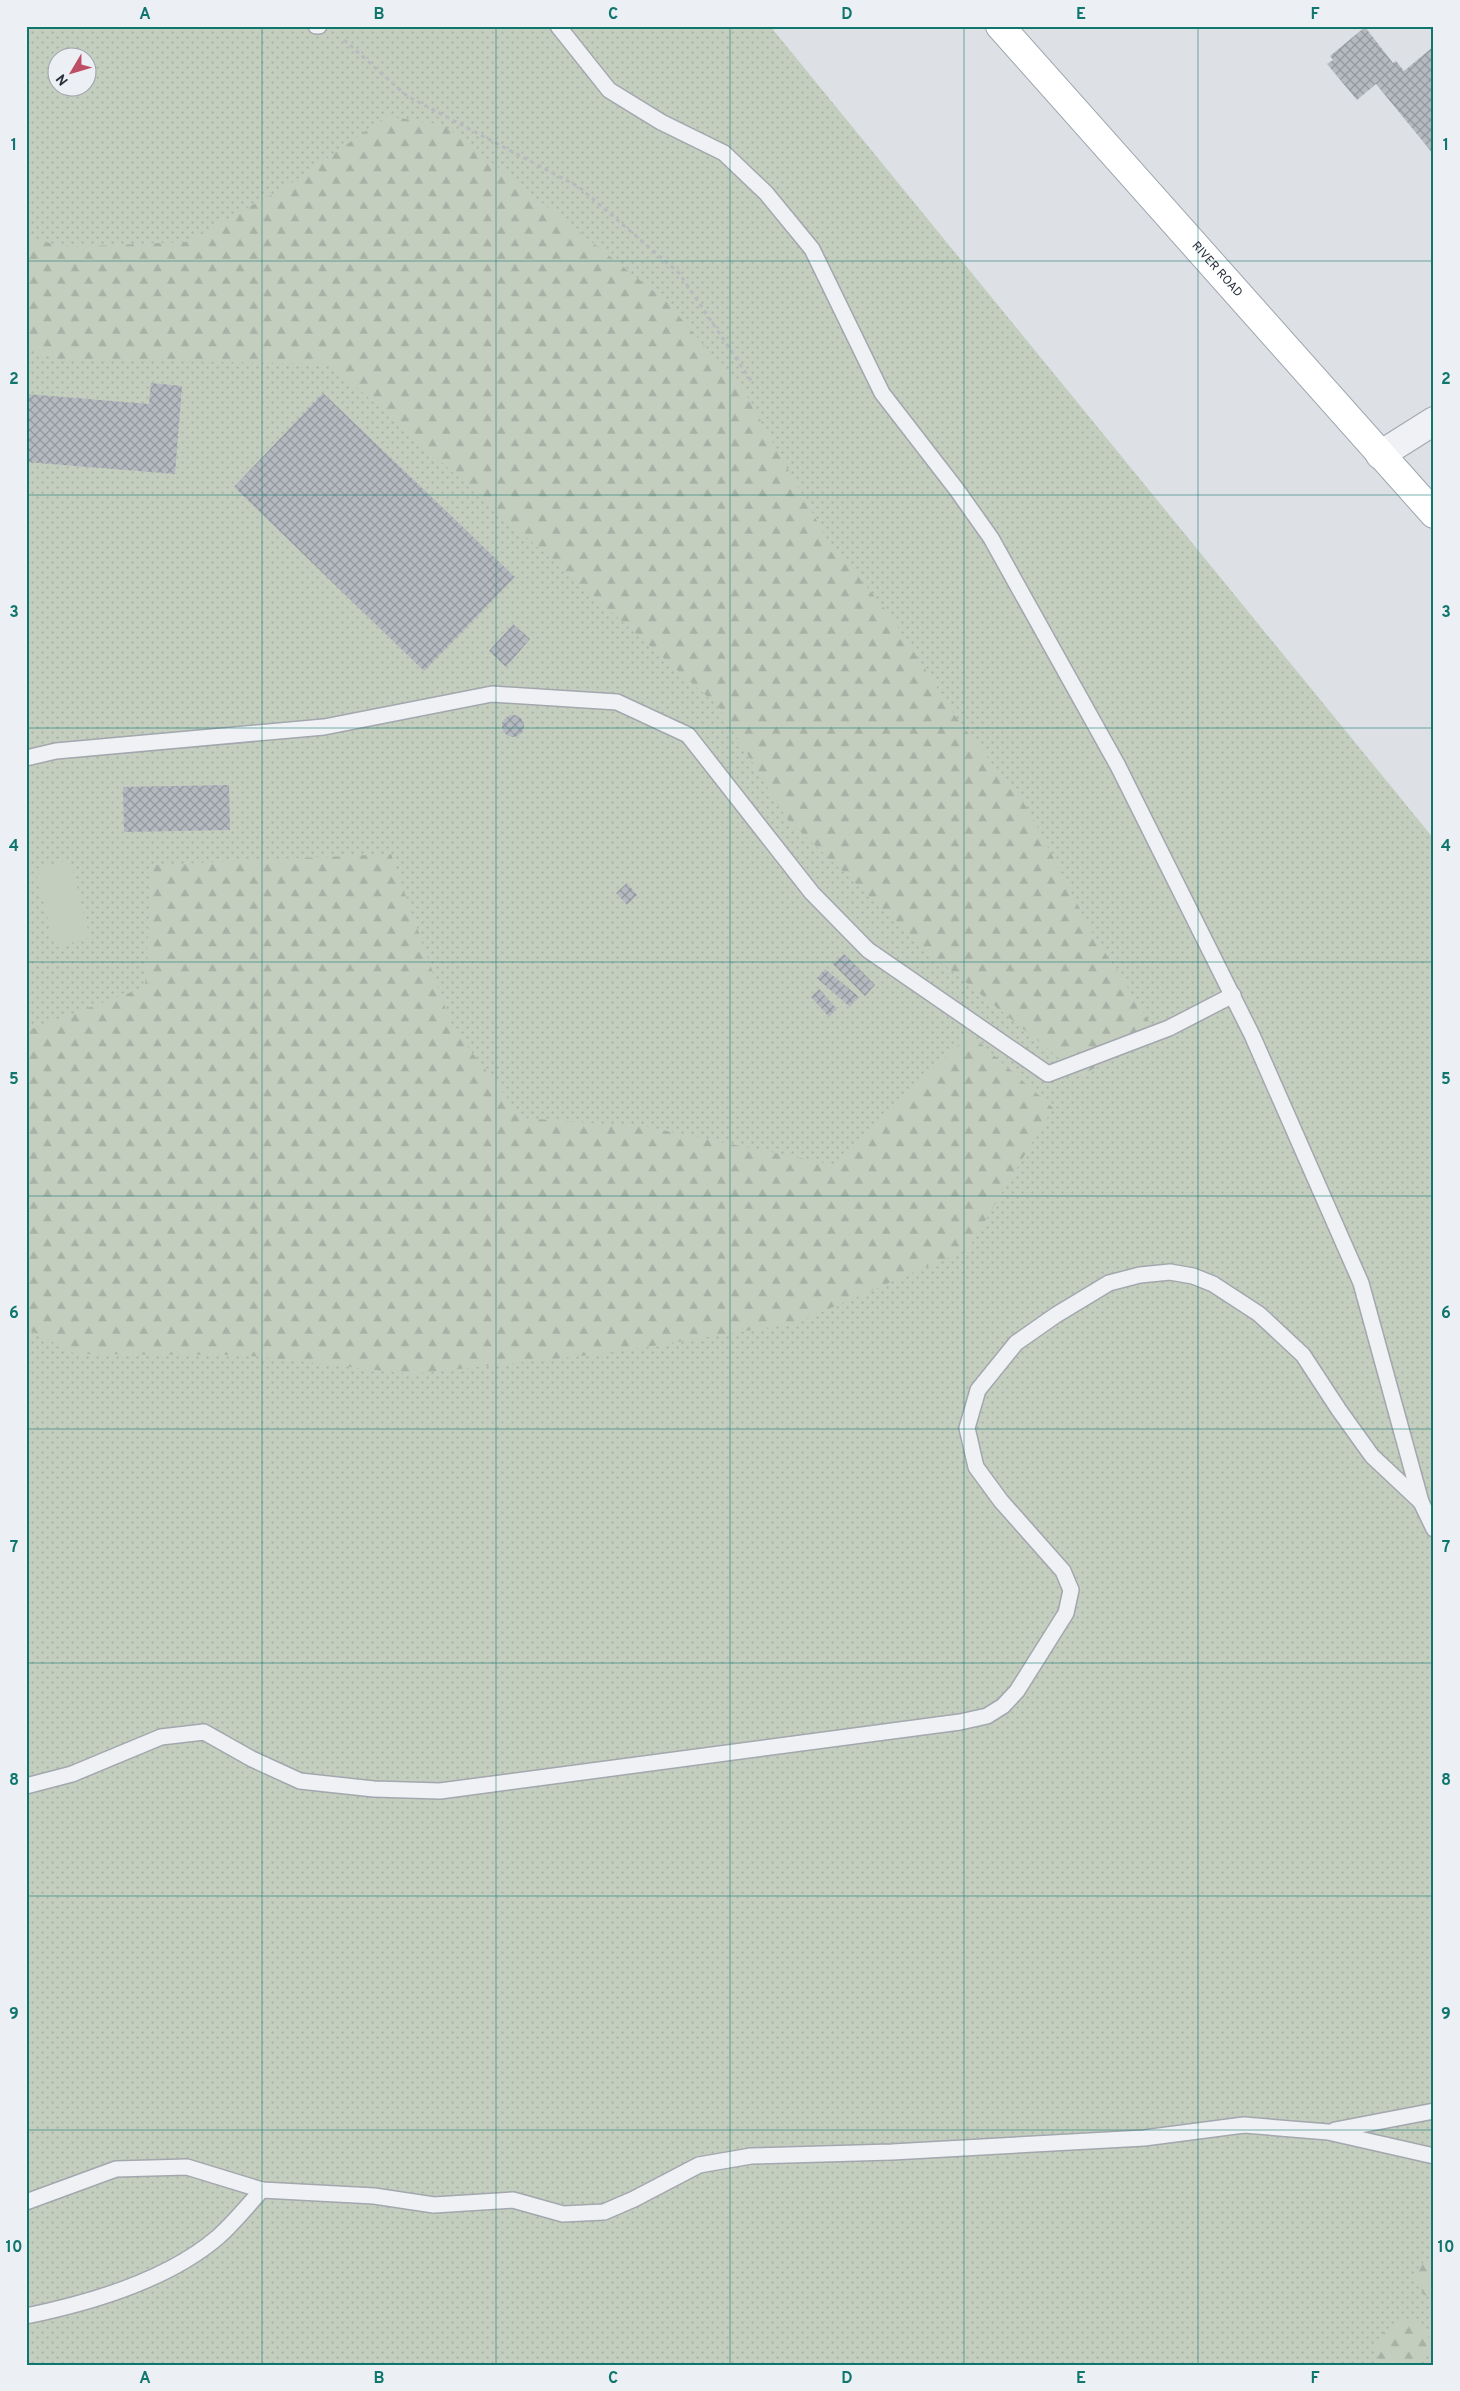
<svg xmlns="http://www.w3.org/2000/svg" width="1460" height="2391" font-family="Overpass,sans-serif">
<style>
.grass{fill:url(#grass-dots);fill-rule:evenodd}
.forest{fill:url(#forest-firs)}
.pitch{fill:#c3cebf}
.building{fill:url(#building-cross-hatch)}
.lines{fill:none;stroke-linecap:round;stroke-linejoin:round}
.lane-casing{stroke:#a3a7ae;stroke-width:18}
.street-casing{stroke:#a3a7ae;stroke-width:30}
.primary-casing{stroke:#9ea5af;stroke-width:30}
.path{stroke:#b7bbc0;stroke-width:3;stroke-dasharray:4 4;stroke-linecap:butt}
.lane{stroke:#eff1f4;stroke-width:15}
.street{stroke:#eff1f4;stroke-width:28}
.primary{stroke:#fff;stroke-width:28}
.grid{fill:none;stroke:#0f766e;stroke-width:1;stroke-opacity:0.55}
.labels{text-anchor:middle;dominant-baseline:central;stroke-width:5;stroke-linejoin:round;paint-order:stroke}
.street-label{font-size:12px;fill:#282f3a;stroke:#eceff3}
.neatline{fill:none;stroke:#0f766e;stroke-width:2}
.grid-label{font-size:16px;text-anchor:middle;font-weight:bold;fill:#0f766e}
</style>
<defs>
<pattern id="grass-dots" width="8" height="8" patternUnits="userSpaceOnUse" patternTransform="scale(1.25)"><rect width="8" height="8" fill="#c3cebf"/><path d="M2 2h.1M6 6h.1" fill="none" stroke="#a8b1a5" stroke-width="1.8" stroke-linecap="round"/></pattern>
<pattern id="forest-firs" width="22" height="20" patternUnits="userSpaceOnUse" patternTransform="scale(1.25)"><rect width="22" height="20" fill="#c3cebf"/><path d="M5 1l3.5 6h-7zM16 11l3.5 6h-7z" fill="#a8b1a5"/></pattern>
<pattern id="building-cross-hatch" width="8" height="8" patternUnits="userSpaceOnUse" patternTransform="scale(1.25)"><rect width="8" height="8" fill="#b5bac1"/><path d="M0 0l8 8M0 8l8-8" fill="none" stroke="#93989e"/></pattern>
</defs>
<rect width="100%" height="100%" fill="#dde0e5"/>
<!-- grass -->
<path class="grass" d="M26,26H770L1434,839V2365H26ZM58,58H88V88H58Z"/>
<!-- forest -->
<g class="forest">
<polygon points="387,116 444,125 665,300 745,393 827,539 890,615 958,720 1028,809 1092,932 1156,1032 1081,1076 925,949 787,819 718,706 330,364 54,359 26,348 26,237 66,247 185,242 289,185"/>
<polygon points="391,854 452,1027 523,1118 647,1127 835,1165 970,1034 1053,1108 968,1249 796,1323 608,1353 412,1374 242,1355 75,1354 26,1328 26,1031 145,987 152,865"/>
<polygon points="1434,2255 1434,2300 1423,2294 1416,2277 1424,2261"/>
<polygon points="1402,2321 1419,2321 1429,2339 1431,2350 1420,2365 1381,2365 1375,2349 1383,2333"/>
</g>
<!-- pitch -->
<polygon class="pitch" points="70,860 90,938 55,947 35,869"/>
<!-- building -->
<g class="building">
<polygon points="1365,27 1393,63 1396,61 1404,71 1434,46 1434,155 1376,84 1357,100 1327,64 1333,60 1330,56"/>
<polygon points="151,383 182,386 175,474 26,462 26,394 149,404"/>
<polygon points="323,393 515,577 424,671 234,487"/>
<polygon points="513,624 530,639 506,667 489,651"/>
<circle cx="513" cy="726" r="11"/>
<polygon points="229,785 230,830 124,832 123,787"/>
<polygon points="627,883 637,895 627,905 616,893"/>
<polygon points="844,954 875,985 865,996 833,964"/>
<polygon points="825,969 859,997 850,1007 817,978"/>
<polygon points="819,989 837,1009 829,1017 811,997"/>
</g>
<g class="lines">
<defs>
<g id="lane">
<polyline points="316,26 319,26"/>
<polyline points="558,26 609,90 661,122 724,153 766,193 812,249 882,393 957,490 991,538 1118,766 1252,1035 1361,1283 1421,1502 1434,1529"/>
<polyline points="26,758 56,751 324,727 492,694 617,702 688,735 812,893 868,950 1048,1074 1169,1028 1233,995"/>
<polyline points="26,1786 72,1774 161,1737 204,1732 252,1759 300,1781 374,1789 440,1791 960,1722 987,1716 1003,1706 1017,1691 1066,1613 1071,1590 1063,1571 1001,1501 976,1467 967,1428 978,1390 1016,1343 1056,1315 1109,1283 1140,1275 1170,1272 1193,1276 1213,1284 1259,1314 1303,1355 1339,1410 1372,1456 1421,1502"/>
<polyline points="1335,2130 1434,2111"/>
<polyline points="26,2202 116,2169 187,2167 262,2190 374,2196 434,2205 513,2200 563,2214 604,2212 634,2199 699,2165 751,2156 892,2152 1144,2138 1244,2125 1328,2132 1434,2156"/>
<path d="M26,2316C90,2303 168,2280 218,2237C234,2223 248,2205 262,2190"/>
</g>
<polyline id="street" points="1380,455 1434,421"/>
<g id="primary">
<path id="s1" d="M1000,26L1434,514"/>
</g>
</defs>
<!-- lane casing -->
<use href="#lane" class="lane-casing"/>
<!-- street casing -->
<use href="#street" class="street-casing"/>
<!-- primary casing -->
<use href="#primary" class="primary-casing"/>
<!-- path -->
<polyline class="path" points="344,40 407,96 579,187 679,273 752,382"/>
<!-- lane -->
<use href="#lane" class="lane"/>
<!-- street -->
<use href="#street" class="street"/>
<!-- primary -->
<use href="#primary" class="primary"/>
</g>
<!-- grid -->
<path class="grid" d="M262,26V2365M496,26V2365M730,26V2365M964,26V2365M1198,26V2365M26,261H1434M26,495H1434M26,728H1434M26,962H1434M26,1196H1434M26,1429H1434M26,1663H1434M26,1896H1434M26,2130H1434"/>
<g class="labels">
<!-- street labels -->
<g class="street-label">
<text stroke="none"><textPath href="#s1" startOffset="326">RIVER ROAD</textPath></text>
</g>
</g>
<!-- border -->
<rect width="1460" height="2391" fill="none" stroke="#eceff3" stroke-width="55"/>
<!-- north arrow -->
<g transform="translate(72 72) rotate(232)"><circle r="24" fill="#eceff3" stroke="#9ea2a9"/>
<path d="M0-4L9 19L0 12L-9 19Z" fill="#be4e63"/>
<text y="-8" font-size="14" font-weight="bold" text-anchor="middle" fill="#282f3a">N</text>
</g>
<rect x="28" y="28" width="1404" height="2336" class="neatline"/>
<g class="grid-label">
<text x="145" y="19">A</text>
<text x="379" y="19">B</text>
<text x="613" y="19">C</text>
<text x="847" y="19">D</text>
<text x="1081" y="19">E</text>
<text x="1315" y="19">F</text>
<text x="14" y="150">1</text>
<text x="1446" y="150">1</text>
<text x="14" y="384">2</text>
<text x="1446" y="384">2</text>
<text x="14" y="617">3</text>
<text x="1446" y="617">3</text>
<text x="14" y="851">4</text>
<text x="1446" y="851">4</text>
<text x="14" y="1084">5</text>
<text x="1446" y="1084">5</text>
<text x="14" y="1318">6</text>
<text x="1446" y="1318">6</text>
<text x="14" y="1552">7</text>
<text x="1446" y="1552">7</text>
<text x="14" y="1785">8</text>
<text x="1446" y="1785">8</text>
<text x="14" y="2019">9</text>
<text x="1446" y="2019">9</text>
<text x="14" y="2252">10</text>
<text x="1446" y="2252">10</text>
<text x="145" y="2383">A</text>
<text x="379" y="2383">B</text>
<text x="613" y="2383">C</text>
<text x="847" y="2383">D</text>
<text x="1081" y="2383">E</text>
<text x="1315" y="2383">F</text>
</g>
</svg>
